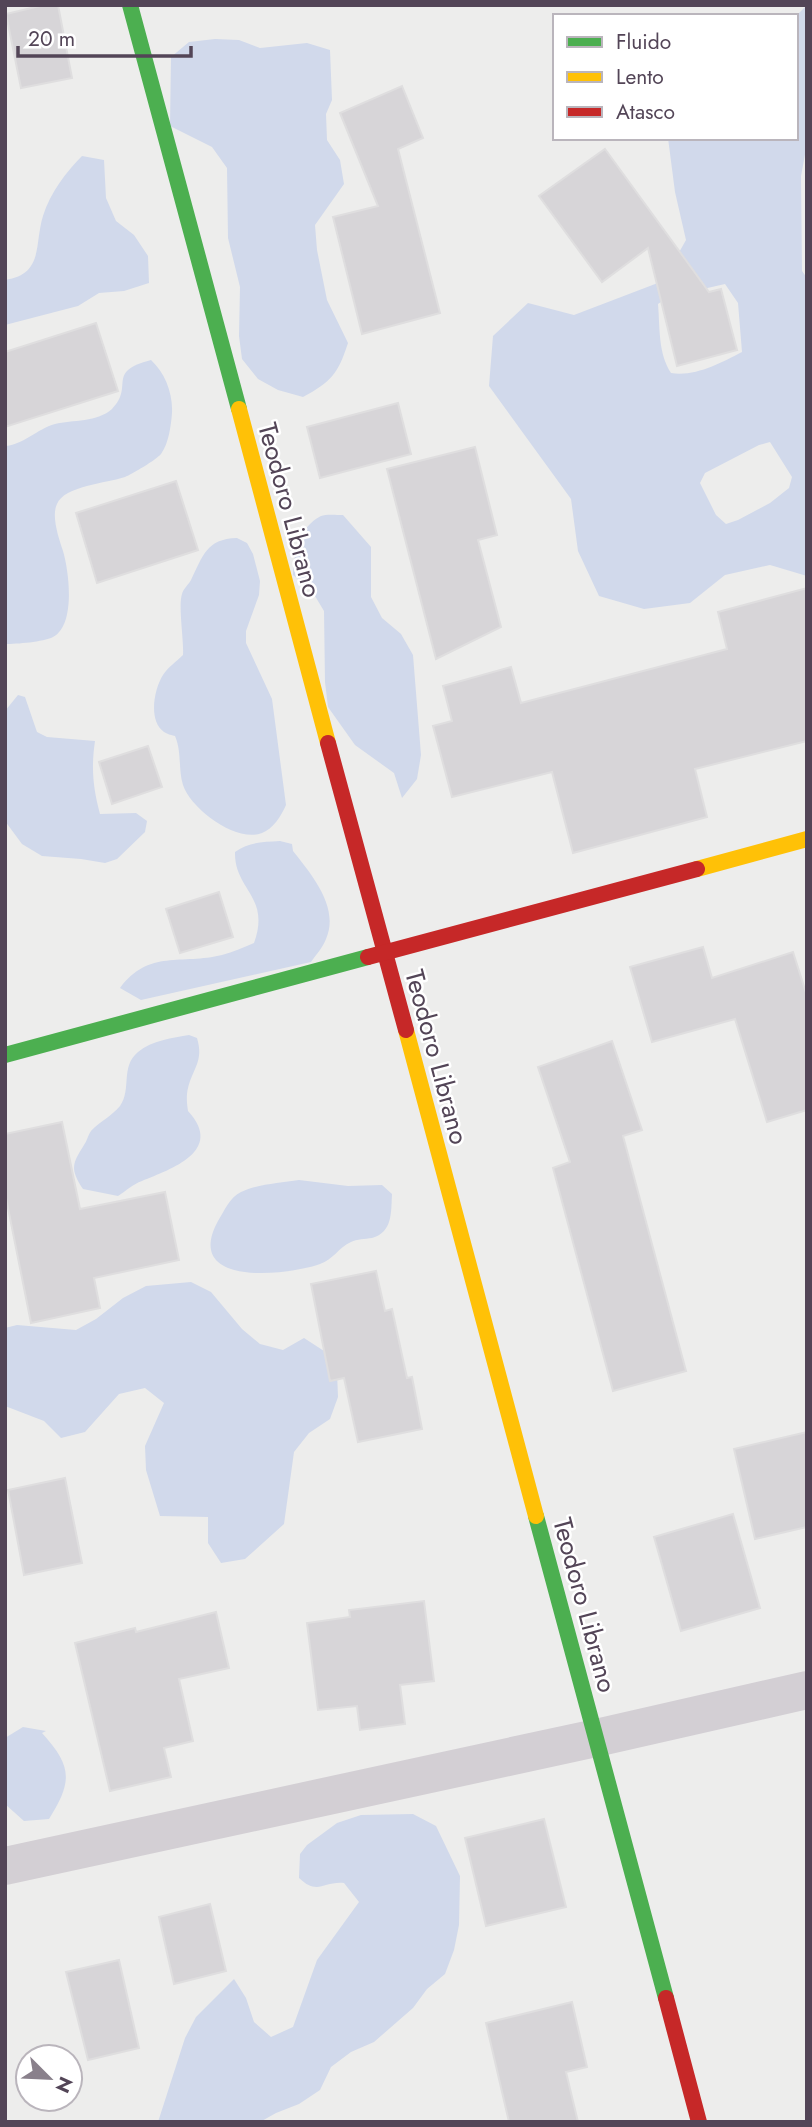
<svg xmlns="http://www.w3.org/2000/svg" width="812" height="2127" font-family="Jost,sans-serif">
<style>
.green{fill:#d1d9eb;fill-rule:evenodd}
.building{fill:#d7d5d8;stroke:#dfdedf;stroke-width:2}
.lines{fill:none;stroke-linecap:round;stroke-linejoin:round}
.street{stroke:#d3cfd4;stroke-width:38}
.fast{stroke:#4caf50;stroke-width:16}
.slow{stroke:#ffc107;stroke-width:16}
.jam{stroke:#c62828;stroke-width:16}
.labels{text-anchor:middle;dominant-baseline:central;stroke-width:5;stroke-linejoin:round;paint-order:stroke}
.street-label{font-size:26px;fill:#534557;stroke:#fff}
</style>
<rect width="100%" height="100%" fill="#ededec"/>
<!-- green -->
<g class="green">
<path d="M807,5V144L801,176L802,271L807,278V576L770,565L725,575L690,603L644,609L599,596L578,551L571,499L489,386L493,336L528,303L574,315L663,281L686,240L675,192L668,138H796V16ZM725,284L738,303L742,352C721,363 695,377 671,373C658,353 660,328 658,304L668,297ZM770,442L792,477L789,488L770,503L738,520L726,524L716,515L700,483L705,473L759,445Z"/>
<path d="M215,39L239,40L260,48L307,43L330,50L332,100L326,114L327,140L340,160L344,184L315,225L317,250L327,300L348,343C338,374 331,382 303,397L278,390L258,379L242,359L239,336L240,287L228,238L227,168L212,147L170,126L171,57L189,42Z"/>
<path d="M82,156L104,160L106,198L116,221L134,235L148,256L149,283L124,291L99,293L78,306L5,325V280C44,274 34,245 43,216C50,193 66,172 82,156Z"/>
<path d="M151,360C165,373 173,393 172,413C171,425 169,443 161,454C156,460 132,474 125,477C107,483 64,486 57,504C51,516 59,539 63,551C69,571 76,625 53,637C43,642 17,644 5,644V446C23,445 37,429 55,424C72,420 98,422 112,409C135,386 105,372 151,360Z"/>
<path d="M343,515L371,547V597L382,618L401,634L413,655L421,755L417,779L402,798L394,773L355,745L328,707L325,682L324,611L312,591L293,575C294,553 299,527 321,516C326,514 336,515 343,515Z"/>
<path d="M237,538L247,543L253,554L260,581L259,595L246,631V643L272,699L286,805C281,816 273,829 262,833C236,843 191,809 183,785C178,769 182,752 175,736C171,735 167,734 164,732C148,721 154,689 163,675C168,667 176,662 183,655C184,640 178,606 182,594C183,589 189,584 191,580C203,556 206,539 237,538Z"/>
<path d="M18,695L25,697L37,732L47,737L95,741C91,768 93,788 100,814L136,813L147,821L145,832L117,859L105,863L81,859L42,856L22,844L5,821V711Z"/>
<path d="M280,841L292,844L293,851C311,874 340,907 326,939C323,947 316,955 311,962L141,1000L120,988C149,949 182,965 222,955C233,952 244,947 254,943C271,896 234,890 235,852C249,842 262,842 280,841Z"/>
<path d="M189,1035L197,1038C204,1061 193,1068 188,1088C186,1096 187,1104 188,1111C225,1151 171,1169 142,1181C133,1184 126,1191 118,1196L83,1189C70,1169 72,1164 84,1145C87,1141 88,1135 91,1131C99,1122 112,1116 120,1106C132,1089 120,1067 138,1052C152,1040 173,1038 189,1035Z"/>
<path d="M299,1180L348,1186L382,1185L392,1194C391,1212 393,1232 372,1238C365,1239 357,1239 351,1242C339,1247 333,1260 320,1264C286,1276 182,1287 218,1221C225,1210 229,1198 241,1192C258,1184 280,1183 299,1180Z"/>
<polygon points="191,1282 211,1292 242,1329 260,1344 283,1350 304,1338 324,1351 337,1372 338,1397 330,1419 309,1433 294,1452 284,1524 245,1559 221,1563 208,1543 208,1517 160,1516 146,1470 145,1446 164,1403 145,1388 119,1394 85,1432 61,1438 44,1421 5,1406 5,1328 17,1325 76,1330 96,1319 123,1298 146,1286"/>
<path d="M23,1727L46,1731L42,1733C72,1766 73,1781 49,1819L24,1821L5,1804V1738Z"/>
<path d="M413,1814L436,1826L460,1876L459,1925L454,1950L445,1974L427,1989L413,2008L374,2042L351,2052L331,2067L320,2090L299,2104L276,2113L260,2122H158L185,2038L196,2017L234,1979L246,1998L254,2022L271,2037L293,2027L317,1960L359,1902L344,1883C323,1881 318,1896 299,1878L300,1854L307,1845L337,1823L361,1815Z"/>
</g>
<!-- building -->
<g class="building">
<polygon points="44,5 58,5 72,78 21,88 6,14"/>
<polygon points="402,86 423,138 398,149 440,313 362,334 333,217 378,206 340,113"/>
<polygon points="605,149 709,292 721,289 737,350 677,366 648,248 602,282 539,196"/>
<polygon points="96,323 118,391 5,427 5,352"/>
<polygon points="398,403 411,454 320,478 307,427"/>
<polygon points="475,447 497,535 478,540 501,627 436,659 387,469"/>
<polygon points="176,481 198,550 97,583 76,513"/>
<polygon points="807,588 807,741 695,769 707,817 573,853 552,772 452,797 433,726 452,721 443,686 511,667 521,703 727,649 718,612"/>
<polygon points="148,746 162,787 112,804 99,762"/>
<polygon points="219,892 233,937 180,953 166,909"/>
<polygon points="703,947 712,978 793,952 807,996 807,1110 767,1122 735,1019 652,1042 630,967"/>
<polygon points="612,1041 642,1130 623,1136 686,1371 613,1391 553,1168 570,1162 538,1067"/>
<polygon points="62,1122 80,1209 165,1192 179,1260 94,1278 100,1308 31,1323 5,1193 5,1134"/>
<polygon points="376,1271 385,1311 392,1309 407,1378 412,1377 422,1429 358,1442 344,1378 330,1381 311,1284"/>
<polygon points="807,1432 807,1527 755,1539 734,1449"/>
<polygon points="65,1478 82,1563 24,1575 8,1490"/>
<polygon points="733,1514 760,1608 681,1631 654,1537"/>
<polygon points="424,1601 434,1681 400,1685 405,1724 360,1730 357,1706 318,1710 307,1623 350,1617 349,1610"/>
<polygon points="216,1612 229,1668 179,1679 193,1741 164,1748 171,1777 110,1791 75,1643 135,1628 136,1632"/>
<polygon points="544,1819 566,1907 486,1926 465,1838"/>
<polygon points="210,1904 226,1971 174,1984 159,1917"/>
<polygon points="119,1960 139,2048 88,2060 66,1972"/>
<polygon points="572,2002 587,2067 566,2072 578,2122 509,2122 486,2023"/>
</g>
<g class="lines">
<!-- street -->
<polyline class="street" points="5,1866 596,1738 807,1690"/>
<!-- fast -->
<g class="fast">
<polyline points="130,5 239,409"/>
<polyline points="5,1055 368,957"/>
<polyline points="536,1516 666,1998"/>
</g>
<!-- slow -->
<g class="slow">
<polyline points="239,409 328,743"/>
<polyline points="697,869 807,839"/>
<polyline points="406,1030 536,1516"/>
</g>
<!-- jam -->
<g class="jam">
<polyline points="328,743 406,1030"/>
<polyline points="368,957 697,869"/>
<polyline points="666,1998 699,2122"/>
</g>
</g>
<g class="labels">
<!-- street labels -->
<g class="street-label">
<text transform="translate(290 510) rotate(75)">Teodoro Librano</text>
<text transform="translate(437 1057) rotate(75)">Teodoro Librano</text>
<text transform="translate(585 1605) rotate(75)">Teodoro Librano</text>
</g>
</g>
<!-- border -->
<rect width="812" height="2127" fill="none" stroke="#534557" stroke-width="14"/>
<!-- legend -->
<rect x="553" y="14" width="245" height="126" fill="#ffffff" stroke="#bab5bc" stroke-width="2"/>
<rect x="567" y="37" width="35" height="10" fill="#4caf50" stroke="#bab5bc" stroke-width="2"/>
<text x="616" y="49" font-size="21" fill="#534557">Fluido</text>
<rect x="567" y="72" width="35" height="10" fill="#ffc107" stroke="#bab5bc" stroke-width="2"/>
<text x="616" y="84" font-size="21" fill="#534557">Lento</text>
<rect x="567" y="107" width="35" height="10" fill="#c62828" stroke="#bab5bc" stroke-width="2"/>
<text x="616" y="119" font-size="21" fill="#534557">Atasco</text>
<!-- north arrow -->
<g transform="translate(49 2078) rotate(114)"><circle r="33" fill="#ffffff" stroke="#bab5bc" stroke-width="2"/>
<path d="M0-5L12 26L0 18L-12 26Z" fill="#89808b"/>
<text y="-10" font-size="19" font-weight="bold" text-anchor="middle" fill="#534557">N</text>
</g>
<!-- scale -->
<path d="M18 46v10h173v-10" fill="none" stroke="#534557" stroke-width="3.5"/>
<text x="28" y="46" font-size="21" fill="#534557" stroke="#ffffff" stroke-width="5" paint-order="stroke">20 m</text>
</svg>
